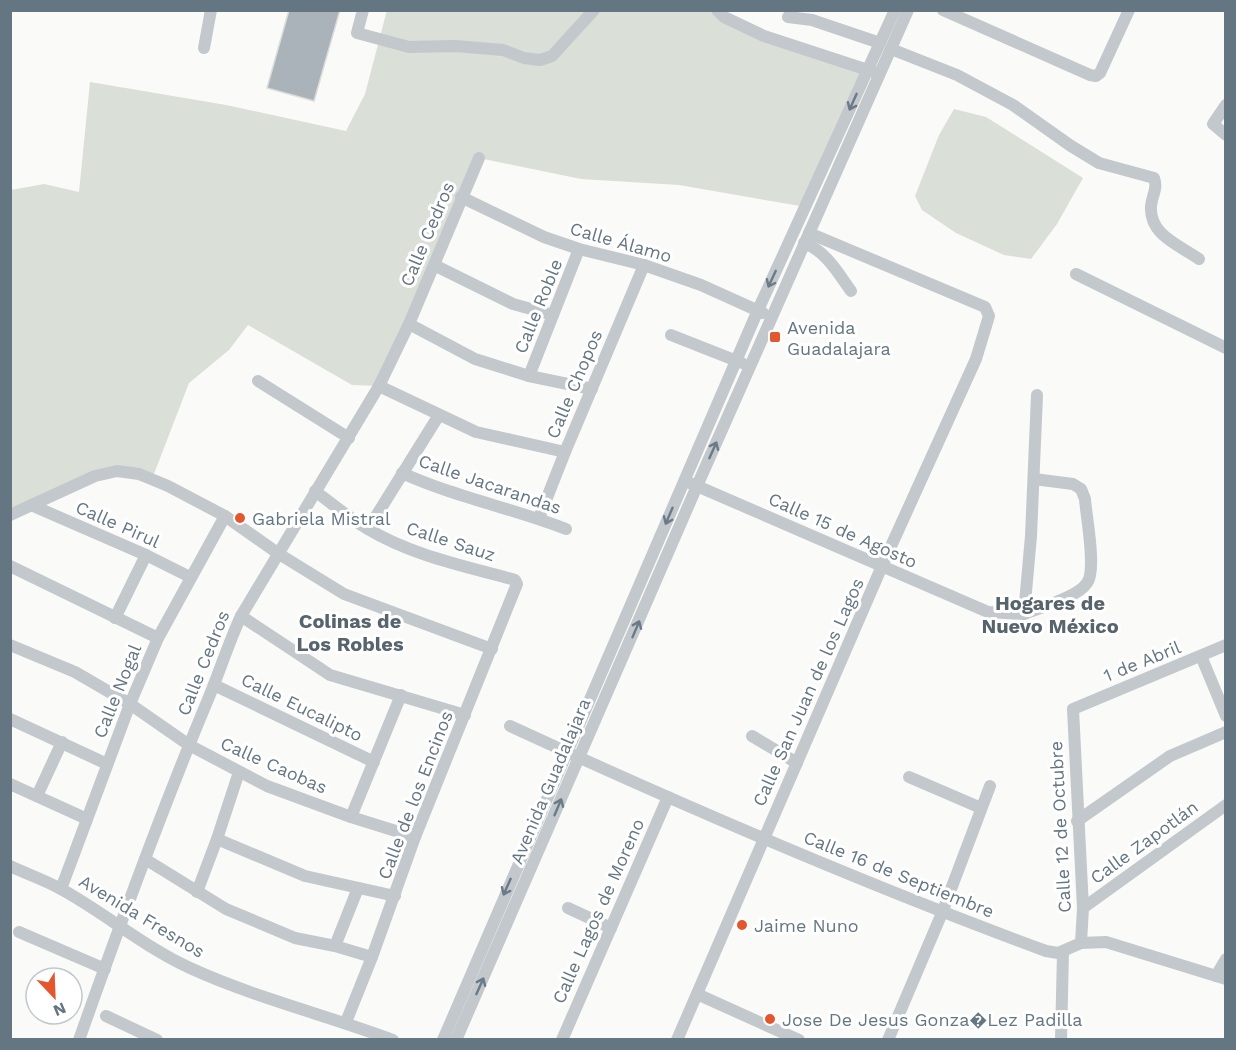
<svg xmlns="http://www.w3.org/2000/svg" width="1236" height="1050" font-family="'Work Sans',sans-serif">
<style>
.green{fill:#dadfd7}
.building{fill:#aab3b9;stroke:#dcdcda;stroke-width:1.5}
.lines{fill:none;stroke-linecap:round;stroke-linejoin:round}
.minor{stroke:#c3c8cc;stroke-width:12}
.oneway{stroke:#6a7a87}
.poi-dot{fill:#e4572e;stroke:#fff;stroke-width:2}
.labels{text-anchor:middle;dominant-baseline:central;stroke-width:6;stroke-linejoin:round;paint-order:stroke}
.street-label{font-size:18px;fill:#657683;stroke:#fff}
.poi-label{font-size:18px;fill:#657683;stroke:#fff;text-anchor:start}
.neighbourhood-label{font-size:20px;font-weight:bold;fill:#57646e;stroke:#fff}
</style>
<rect width="100%" height="100%" fill="#fafaf8"/>
<!-- green -->
<g class="green">
<polygon points="387,10 717,11 724,17 867,69 806,207 679,185 581,179 479,158 379,386 352,385 248,325 229,350 189,383 152,479 111,471 11,515 11,190 44,184 79,192 90,82 226,105 346,131 365,94"/>
<polygon points="954,109 986,117 1083,178 1057,224 1031,259 1004,255 956,233 922,210 915,196 939,135"/>
</g>
<!-- building -->
<polygon class="building" points="289,10 340,10 314,101 267,88"/>
<g class="lines">
<!-- minor -->
<g class="minor">
<polyline points="363,10 357,33 409,47 455,46 503,50 524,58 540,60 552,56 594,10"/>
<polyline points="717,10 724,17 764,36 874,72"/>
<polyline points="943,10 1090,75 1096,76 1100,73 1129,10"/>
<polyline points="788,17 812,20 880,43"/>
<polyline points="204,48 211,10"/>
<path d="M891,49L957,75L1013,105L1071,146L1099,163L1154,178C1158,189 1152,195 1151,206C1149,235 1179,245 1199,259"/>
<polyline points="1226,105 1213,124 1226,135"/>
<polyline points="461,197 544,237 579,249 644,265 701,285 763,313"/>
<path d="M804,243C826,251 838,273 851,291"/>
<polyline points="434,265 513,304 553,315"/>
<polyline points="1076,274 1226,348"/>
<polyline points="409,324 475,359 529,376 592,389"/>
<polyline points="671,335 742,363"/>
<polyline points="529,376 579,249"/>
<polyline points="258,381 349,438"/>
<polyline points="379,386 476,432 565,452"/>
<path d="M402,473C455,497 512,508 566,529"/>
<polyline points="690,483 988,612 1024,614 1031,536 1037,395"/>
<path d="M315,491C332,504 349,518 368,529C413,556 465,566 515,580L517,584L415,837L372,957L346,1022"/>
<polyline points="31,505 146,555 190,577"/>
<polyline points="10,515 95,476 117,471 139,474 168,486 225,516 279,554 344,594 492,649"/>
<polyline points="539,518 565,452 644,265"/>
<polyline points="368,529 439,415"/>
<polyline points="10,566 158,638"/>
<path d="M1024,614C1041,607 1078,597 1087,583C1097,570 1086,516 1085,499L1081,489L1073,484L1034,479"/>
<polyline points="241,616 330,675 465,715"/>
<polyline points="115,618 146,555"/>
<polyline points="10,645 75,672 130,704 189,745 267,786 351,817 415,837"/>
<polyline points="1201,656 1226,716"/>
<polyline points="214,685 374,762"/>
<polyline points="10,719 107,764"/>
<path d="M510,726C686,807 864,884 1046,951L1058,953L1081,943L1106,942L1226,979"/>
<polyline points="752,736 797,763"/>
<polyline points="909,777 981,808"/>
<polyline points="10,784 87,819"/>
<polyline points="37,796 62,742"/>
<polyline points="351,817 401,695"/>
<polyline points="1077,821 1170,756 1226,732"/>
<polyline points="217,839 305,876 395,896"/>
<polyline points="145,859 226,909 295,938 335,946 372,957"/>
<path d="M10,866C27,874 45,880 61,889C105,913 144,947 190,968C256,998 326,1015 393,1040"/>
<polyline points="61,889 130,704 158,638 225,516"/>
<polyline points="197,892 217,839 239,772"/>
<polyline points="568,908 611,928"/>
<polyline points="1083,908 1226,805"/>
<polyline points="19,932 105,969"/>
<polyline points="1081,943 1083,908 1073,709 1226,645"/>
<polyline points="335,946 358,888"/>
<polyline points="1216,976 1226,959"/>
<polyline points="697,994 799,1040"/>
<polyline points="106,1016 157,1040"/>
<path d="M79,1040C120,924 162,809 209,697C220,670 229,642 241,616L379,386L409,324L479,158"/>
<polyline points="443,1040 758,310 895,10"/>
<polyline points="456,1040 697,486 908,10"/>
<polyline points="562,1040 668,797"/>
<polyline points="677,1040 882,566 976,359 989,316 985,307 809,233"/>
<polyline points="888,1040 942,913 990,786"/>
<polyline points="1061,1040 1063,952"/>
</g>
</g>
<!-- one-way arrows -->
<defs><path id="oneway-shaft" d="M-6 0H5M1.5-3L5.5 0L1.5 3" fill="none" stroke-width="1.6" stroke-linecap="round" stroke-linejoin="round" transform="scale(1.5)"/></defs>
<g class="oneway">
<use href="#oneway-shaft" transform="translate(853 102) rotate(114)"/>
<use href="#oneway-shaft" transform="translate(772 279) rotate(115)"/>
<use href="#oneway-shaft" transform="translate(713 450) rotate(-66)"/>
<use href="#oneway-shaft" transform="translate(669 516) rotate(113)"/>
<use href="#oneway-shaft" transform="translate(636 629) rotate(-67)"/>
<use href="#oneway-shaft" transform="translate(558 807) rotate(-67)"/>
<use href="#oneway-shaft" transform="translate(507 887) rotate(114)"/>
<use href="#oneway-shaft" transform="translate(480 986) rotate(-66)"/>
</g>
<!-- markers -->
<g class="poi-dot">
<rect x="769" y="331" width="12" height="12" rx="3"/>
<circle cx="240" cy="518" r="6"/>
<circle cx="742" cy="925" r="6"/>
<circle cx="770" cy="1019" r="6"/>
</g>
<g class="labels">
<!-- street labels -->
<g class="street-label">
<text transform="translate(427 234) rotate(-67)">Calle Cedros</text>
<text transform="translate(621 242) rotate(16)">Calle Álamo</text>
<text transform="translate(538 306) rotate(-68)">Calle Roble</text>
<text transform="translate(574 384) rotate(-67)">Calle Chopos</text>
<text transform="translate(490 484) rotate(19)">Calle Jacarandas</text>
<text transform="translate(118 524) rotate(24)">Calle Pirul</text>
<text transform="translate(843 530) rotate(24)">Calle 15 de Agosto</text>
<text transform="translate(451 541) rotate(18)">Calle Sauz</text>
<text transform="translate(1142 661) rotate(-22)">1 de Abril</text>
<text transform="translate(203 663) rotate(-68)">Calle Cedros</text>
<text transform="translate(117 691) rotate(-68)">Calle Nogal</text>
<text transform="translate(808 692) rotate(-66)">Calle San Juan de los Lagos</text>
<text transform="translate(302 707) rotate(26)">Calle Eucalipto</text>
<text transform="translate(274 765) rotate(24)">Calle Caobas</text>
<text transform="translate(550 781) rotate(-67)">Avenida Guadalajara</text>
<text transform="translate(415 795) rotate(-69)">Calle de los Encinos</text>
<text transform="translate(1060 827) rotate(-93)">Calle 12 de Octubre</text>
<text transform="translate(1144 842) rotate(-36)">Calle Zapotlán</text>
<text transform="translate(899 874) rotate(22)">Calle 16 de Septiembre</text>
<text transform="translate(598 911) rotate(-66)">Calle Lagos de Moreno</text>
<text transform="translate(142 916) rotate(31)">Avenida Fresnos</text>
</g>
<!-- poi labels -->
<g class="poi-label">
<text x="787" y="327">Avenida<tspan x="787" dy="21">Guadalajara</tspan></text>
<text x="252" y="518">Gabriela Mistral</text>
<text x="754" y="925">Jaime Nuno</text>
<text x="782" y="1019">Jose De Jesus Gonza�Lez Padilla</text>
</g>
<!-- neighbourhood labels -->
<g class="neighbourhood-label">
<text x="1050" y="603">Hogares de<tspan x="1050" dy="23">Nuevo México</tspan></text>
<text x="350" y="621">Colinas de<tspan x="350" dy="23">Los Robles</tspan></text>
</g>
</g>
<!-- border -->
<rect width="1236" height="1050" fill="none" stroke="#657683" stroke-width="24"/>
<!-- north arrow -->
<g transform="translate(54 996) rotate(157)"><circle r="28" fill="#ffffff" stroke="#c1c8cd" stroke-width="1.5"/>
<path d="M0-4.5L10 22L0 15L-10 22Z" fill="#e4572e"/>
<text y="-9" font-size="16" font-weight="bold" text-anchor="middle" fill="#657683">N</text>
</g>
</svg>
